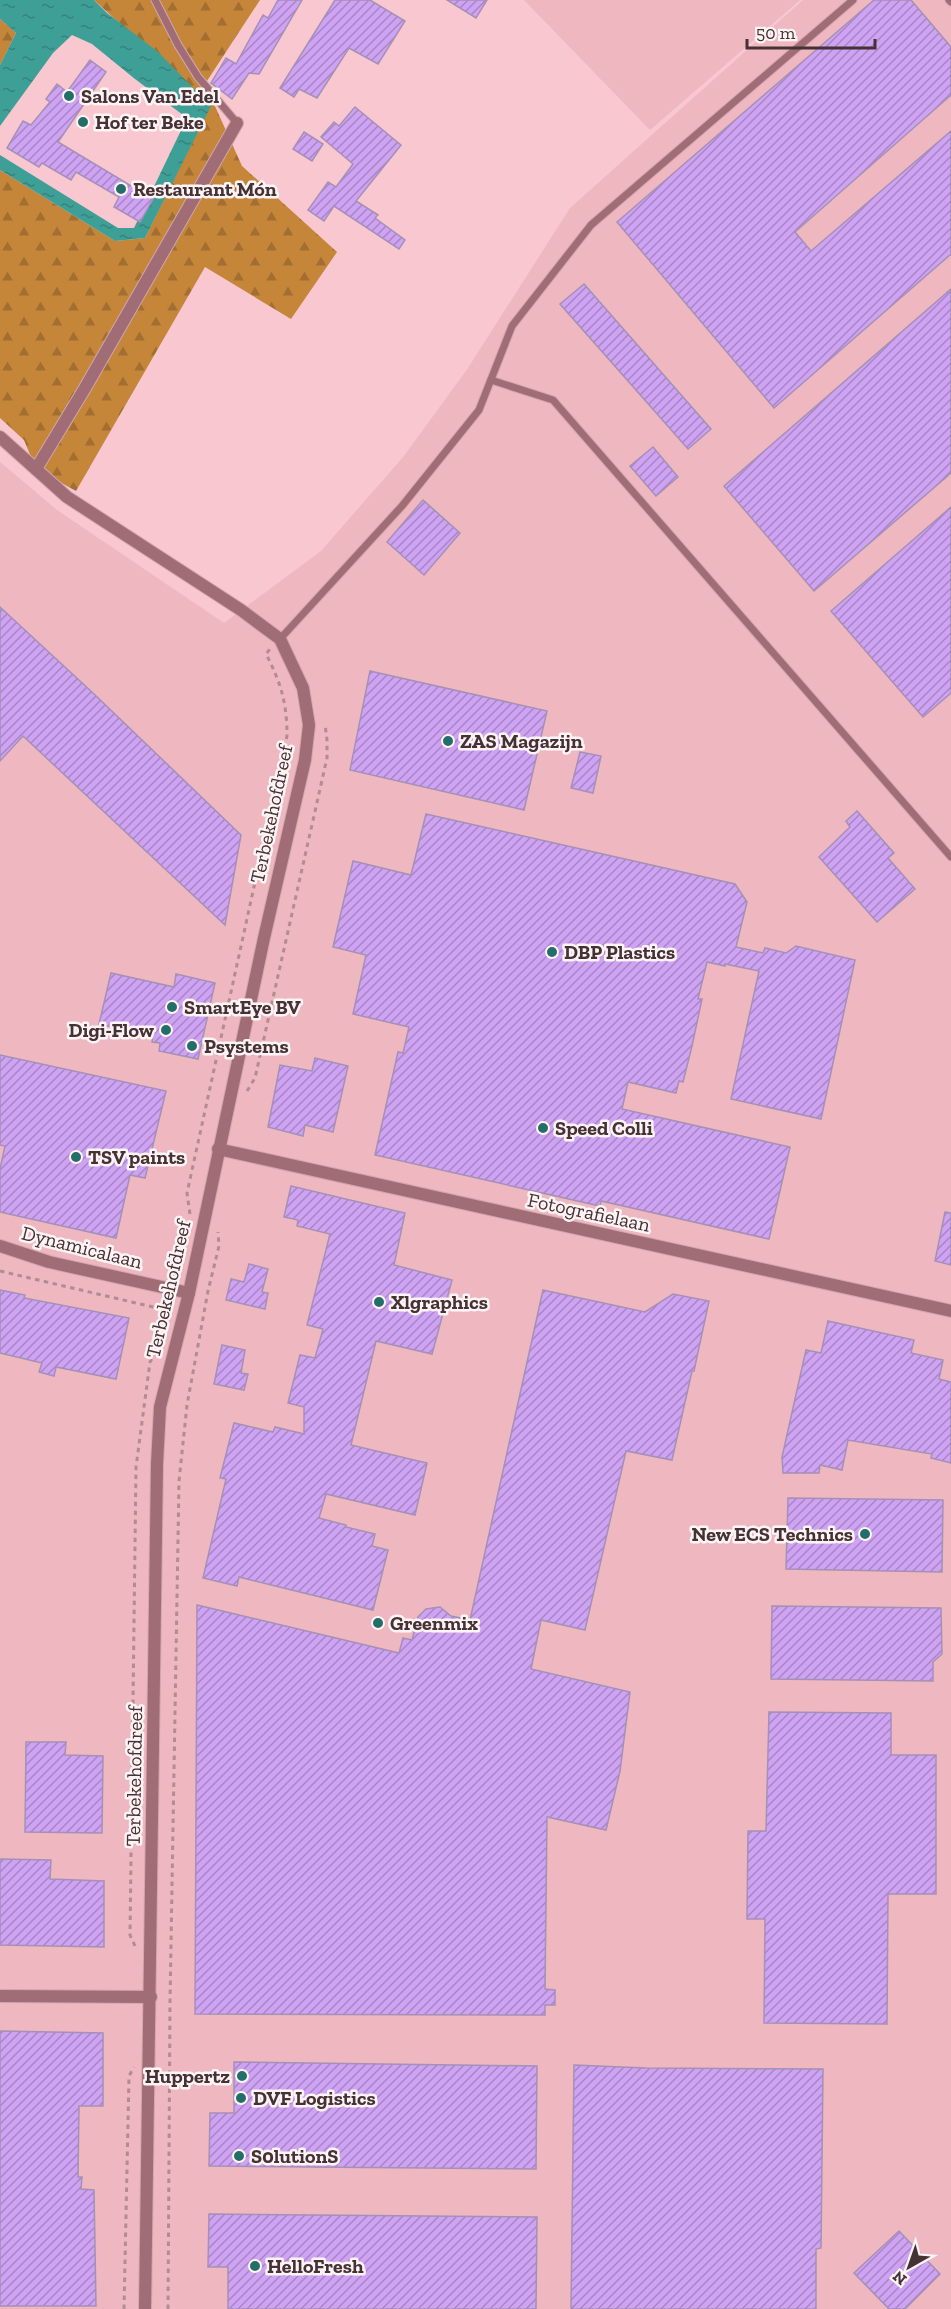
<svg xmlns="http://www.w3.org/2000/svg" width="951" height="2309" font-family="'Zilla Slab',serif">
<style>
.built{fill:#efb7c0}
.forest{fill:url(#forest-firs)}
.water{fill:url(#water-ripples)}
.building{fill:url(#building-hatch);stroke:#a491b5;stroke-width:1.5}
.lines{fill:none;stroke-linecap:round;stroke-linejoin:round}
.lane-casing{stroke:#d1a6ad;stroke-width:9}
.street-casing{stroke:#d1a6ad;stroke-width:14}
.path{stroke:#b18c92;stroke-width:3;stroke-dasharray:4.5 4.5;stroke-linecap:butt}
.lane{stroke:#a06c75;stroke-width:7}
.street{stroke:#a06c75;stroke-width:12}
.poi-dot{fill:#246e69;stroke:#fef4f5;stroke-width:2}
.labels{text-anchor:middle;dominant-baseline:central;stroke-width:5;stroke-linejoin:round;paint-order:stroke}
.poi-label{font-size:20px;font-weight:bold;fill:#453235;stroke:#fef4f5;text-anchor:start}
.street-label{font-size:20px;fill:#453235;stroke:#fef4f5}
</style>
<defs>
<pattern id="forest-firs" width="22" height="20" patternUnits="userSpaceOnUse" patternTransform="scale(1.5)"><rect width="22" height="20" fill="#c58639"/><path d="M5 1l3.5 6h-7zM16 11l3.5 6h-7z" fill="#a26e31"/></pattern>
<pattern id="water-ripples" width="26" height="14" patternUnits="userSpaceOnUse" patternTransform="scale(1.5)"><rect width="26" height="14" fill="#3e9f97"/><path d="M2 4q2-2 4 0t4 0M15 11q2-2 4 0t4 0" fill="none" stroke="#36827c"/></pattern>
<pattern id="building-hatch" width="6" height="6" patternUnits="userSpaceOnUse" patternTransform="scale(1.5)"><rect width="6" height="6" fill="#cea3f4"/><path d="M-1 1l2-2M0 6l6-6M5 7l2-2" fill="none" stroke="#a985c6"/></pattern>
</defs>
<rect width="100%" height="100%" fill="#f8c7cf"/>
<!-- built -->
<g class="built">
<polygon points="524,0 800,0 650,130"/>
<polygon points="803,0 951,0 951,2309 0,2309 0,462 57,510 224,623 321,551 404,456 468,368 570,208"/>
</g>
<!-- forest -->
<g class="forest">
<polygon points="94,0 260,0 205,84 242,166 337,252 291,319 205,267 76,491 36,469 24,440 0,418 0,170 115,241 145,238 210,106"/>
<polygon points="0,19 16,33 0,65"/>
</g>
<!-- water -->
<polygon class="water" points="0,0 94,0 107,13 157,51 211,106 145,238 115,241 0,170 0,155 118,228 134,228 187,118 135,79 92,44 72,35 53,53 0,126 0,65 16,33 0,19"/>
<!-- building -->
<g class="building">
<polygon points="278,0 302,0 259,74 249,73 232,99 211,83 226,58 236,64 263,15 268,18"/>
<polygon points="335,0 370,0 405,21 378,64 349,48 317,98 299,89 294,97 280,88"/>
<polygon points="447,0 487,0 476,18"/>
<polygon points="874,0 911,0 951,47 951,95 795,232 811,251 951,131 951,254 774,408 617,222"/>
<polygon points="90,60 106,72 58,142 153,199 140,222 114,207 119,197 76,172 71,180 42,163 39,167 7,148 23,121 31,125 50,102 46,99 57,84 67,92"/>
<polygon points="355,107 401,145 356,201 378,215 375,218 405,240 399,249 334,206 324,221 308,210 328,182 336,187 353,164 321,137 334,122 339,126"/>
<polygon points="304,132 323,144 312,161 293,149"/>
<polygon points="584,284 711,429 688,449 560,304"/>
<polygon points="951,289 951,473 814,591 724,486"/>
<polygon points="653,447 678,477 656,496 630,466"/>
<polygon points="423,500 460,533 424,575 387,542"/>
<polygon points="951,507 951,693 923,717 831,611"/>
<polygon points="0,607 93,693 241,835 225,925 23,736 0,761"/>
<polygon points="370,671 547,711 524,810 350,770"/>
<polygon points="580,752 601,756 593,793 571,788"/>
<polygon points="857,811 894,853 888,858 915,889 877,922 819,857 850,827 846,821"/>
<polygon points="426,814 735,884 747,902 736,947 763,953 765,948 786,953 796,946 855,960 821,1119 731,1099 759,971 725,964 725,966 707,962 698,999 702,999 692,1046 683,1082 679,1081 676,1093 628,1082 622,1109 790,1147 769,1239 601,1201 600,1206 375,1155 398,1052 403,1053 409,1027 353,1014 366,955 333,947 353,861 411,875"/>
<polygon points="111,973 174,987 176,974 215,983 198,1059 159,1051 160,1043 152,1042 153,1036 99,1024"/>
<polygon points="0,1055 166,1091 145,1178 130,1175 116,1238 0,1212 0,1169 5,1146 0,1145"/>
<polygon points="315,1058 348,1066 333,1132 305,1125 303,1136 268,1127 280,1065 312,1071"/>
<polygon points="291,1186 405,1213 394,1265 452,1280 432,1354 376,1341 351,1445 427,1463 415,1515 326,1494 319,1518 346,1525 346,1527 375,1534 372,1546 388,1550 373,1610 239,1577 237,1586 203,1578 226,1479 220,1478 234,1423 273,1432 275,1427 304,1434 304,1407 288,1403 300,1355 315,1358 323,1329 307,1325 330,1234 297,1226 298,1220 284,1217"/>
<polygon points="945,1212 951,1213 951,1265 935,1261"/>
<polygon points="249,1264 268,1269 262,1292 268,1293 265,1309 226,1300 231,1279 244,1282"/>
<polygon points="0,1290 25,1295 24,1298 129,1318 116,1379 56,1367 54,1376 39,1372 42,1363 0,1353"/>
<polygon points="543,1290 645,1312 673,1294 709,1301 694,1371 692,1371 672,1460 626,1451 585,1630 541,1620 531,1669 630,1692 620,1771 606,1830 547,1817 545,1989 555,1990 555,2005 545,2005 545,2015 195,2014 197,1605 399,1653 403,1638 412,1640 418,1617 426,1609 440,1607 451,1616 470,1620"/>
<polygon points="828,1321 914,1340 911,1353 943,1360 939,1379 951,1382 951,1463 931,1458 932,1454 848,1440 842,1470 820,1465 819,1473 783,1473 782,1457 806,1350 821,1353"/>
<polygon points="222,1345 245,1350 241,1373 248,1374 244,1390 214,1384"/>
<polygon points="788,1498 943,1500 942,1572 786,1569"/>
<polygon points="772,1606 941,1608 942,1654 933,1662 933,1681 771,1679"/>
<polygon points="769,1712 891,1713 891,1755 936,1755 936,1894 888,1894 887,2024 764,2023 765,1919 747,1919 748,1831 766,1831"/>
<polygon points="26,1742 66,1742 65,1755 103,1756 102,1833 25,1832"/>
<polygon points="0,1859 51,1860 50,1879 104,1881 104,1947 0,1945"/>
<polygon points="0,2031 103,2033 103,2106 79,2106 78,2177 82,2177 81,2189 94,2190 96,2306 0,2306"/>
<polygon points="234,2062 537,2066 536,2169 209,2166 210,2113 234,2113"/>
<polygon points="574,2065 646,2068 823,2069 821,2248 816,2249 816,2309 571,2309"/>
<polygon points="209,2214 537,2217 536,2309 228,2309 228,2267 208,2267"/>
<polygon points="899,2231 940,2274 905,2309 889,2309 854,2273"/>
</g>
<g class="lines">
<defs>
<g id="lane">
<polyline points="155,0 178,45 198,77 237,123"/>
<polyline points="949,0 951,2"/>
<polyline points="491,380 553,400 951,857"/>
<polyline points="280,639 402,506 479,410 512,326 591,225 853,0"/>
</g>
<g id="street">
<polyline points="0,437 67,497 241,610 280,639 303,688 309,725 305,760 264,938 189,1293 160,1407 157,1464 145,2309"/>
<polyline points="36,469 85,388 237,123"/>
<polyline points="218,1149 951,1311"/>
<polyline points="0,1246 49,1262 189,1293"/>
<polyline points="0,1996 151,1997"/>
</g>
</defs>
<!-- lane casing -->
<use href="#lane" class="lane-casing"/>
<!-- street casing -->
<use href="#street" class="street-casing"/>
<!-- path -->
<g class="path">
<polyline points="247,1091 255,1078 327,758 327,740 325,724"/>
<path d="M190,1214L187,1193L287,736C287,703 281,683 266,654L270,649"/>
<polyline points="0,1271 170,1311"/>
<polyline points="135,1946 130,1935 136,1467 150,1362 160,1345"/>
<polyline points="124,2309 129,2076 134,2067"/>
<polyline points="168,2309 170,2002 179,1481 187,1405 208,1291 219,1246 218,1232"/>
</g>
<!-- lane -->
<use href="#lane" class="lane"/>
<!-- street -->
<use href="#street" class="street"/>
</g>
<!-- markers -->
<g class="poi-dot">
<circle cx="69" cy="96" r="6"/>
<circle cx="83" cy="122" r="6"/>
<circle cx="121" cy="189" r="6"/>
<circle cx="448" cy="741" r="6"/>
<circle cx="552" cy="952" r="6"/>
<circle cx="172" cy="1007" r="6"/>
<circle cx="166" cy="1030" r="6"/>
<circle cx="192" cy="1046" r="6"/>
<circle cx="543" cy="1128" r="6"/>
<circle cx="76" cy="1157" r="6"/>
<circle cx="379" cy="1302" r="6"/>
<circle cx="865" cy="1534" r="6"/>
<circle cx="378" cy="1623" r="6"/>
<circle cx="242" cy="2076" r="6"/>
<circle cx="241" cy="2098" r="6"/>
<circle cx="239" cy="2156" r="6"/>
<circle cx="255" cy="2266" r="6"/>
</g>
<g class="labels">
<!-- poi labels -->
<g class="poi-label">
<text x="81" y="96">Salons Van Edel</text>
<text x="95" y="122">Hof ter Beke</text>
<text x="133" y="189">Restaurant Món</text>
<text x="460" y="741">ZAS Magazijn</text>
<text x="564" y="952">DBP Plastics</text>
<text x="184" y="1007">SmartEye BV</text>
<text x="154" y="1030" text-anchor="end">Digi-Flow</text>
<text x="204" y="1046">Psystems</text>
<text x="555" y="1128">Speed Colli</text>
<text x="88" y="1157">TSV paints</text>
<text x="391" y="1302">Xlgraphics</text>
<text x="853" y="1534" text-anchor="end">New ECS Technics</text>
<text x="390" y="1623">Greenmix</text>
<text x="230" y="2076" text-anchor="end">Huppertz</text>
<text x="253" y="2098">DVF Logistics</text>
<text x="251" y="2156">S0lutionS</text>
<text x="267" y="2266">HelloFresh</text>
</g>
<!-- street labels -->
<g class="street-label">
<text transform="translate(271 814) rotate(-78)">Terbekehofdreef</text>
<text transform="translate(589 1212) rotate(12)">Fotografielaan</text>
<text transform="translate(82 1247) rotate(14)">Dynamicalaan</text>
<text transform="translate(168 1289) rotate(-77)">Terbekehofdreef</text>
<text transform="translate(134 1776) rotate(-89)">Terbekehofdreef</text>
</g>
</g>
<!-- north arrow -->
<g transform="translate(909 2267) rotate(220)" stroke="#fef4f5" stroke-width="4.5" paint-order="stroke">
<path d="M0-4.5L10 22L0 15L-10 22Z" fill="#453235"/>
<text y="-9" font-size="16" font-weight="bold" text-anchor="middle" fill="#453235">N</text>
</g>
<!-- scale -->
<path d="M747 39v9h128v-9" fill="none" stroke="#453235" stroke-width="3"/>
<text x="756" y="39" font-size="18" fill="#453235" stroke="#fef4f5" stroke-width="4.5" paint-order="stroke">50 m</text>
</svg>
